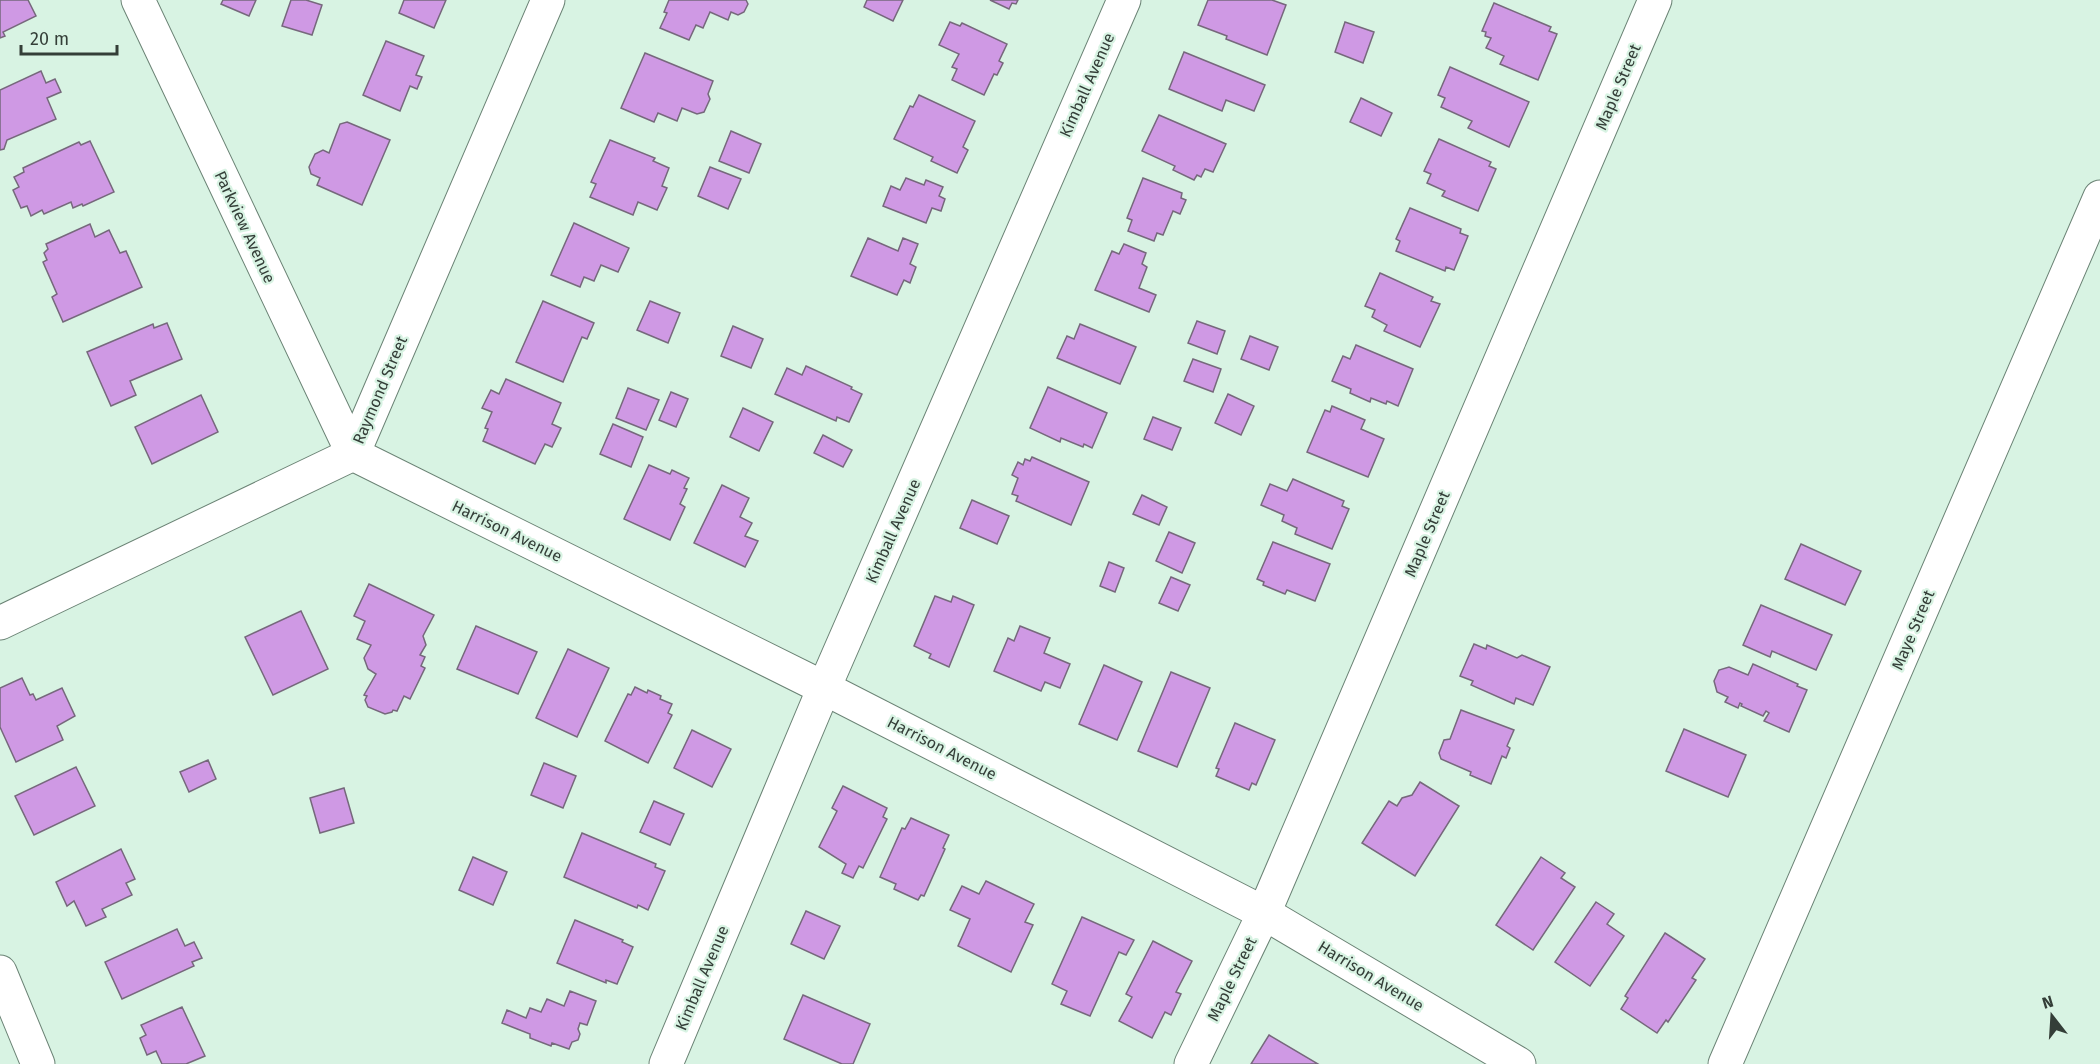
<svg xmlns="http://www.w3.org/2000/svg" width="2100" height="1064" font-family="'Fira Sans',sans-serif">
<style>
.building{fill:#cf99e4;stroke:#76687c;stroke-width:1.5}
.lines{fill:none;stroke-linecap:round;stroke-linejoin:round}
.minor-casing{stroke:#6b8375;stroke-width:35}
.minor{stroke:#fff;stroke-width:33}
.labels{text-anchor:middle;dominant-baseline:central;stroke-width:4.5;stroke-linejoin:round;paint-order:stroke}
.street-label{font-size:16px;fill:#343e38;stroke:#d8f3e3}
</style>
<rect width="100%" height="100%" fill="#d8f3e3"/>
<!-- building -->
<g class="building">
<polygon points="0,0 28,0 36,16 3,32 5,36 0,38"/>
<polygon points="223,0 256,0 249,16 221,4"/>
<polygon points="291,0 306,0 322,5 312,35 282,26"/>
<polygon points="404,0 446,0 434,28 399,13"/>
<polygon points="669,0 746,0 748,4 744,12 738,15 731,12 728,20 710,12 703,28 696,25 689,40 660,28 667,13 664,12"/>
<polygon points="867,0 903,0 893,21 864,7"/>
<polygon points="990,0 1018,0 1016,4 1012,3 1009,9"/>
<polygon points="1208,0 1272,0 1286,5 1267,55 1226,39 1227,36 1198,25"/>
<polygon points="1494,3 1551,27 1549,31 1557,34 1538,80 1500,64 1504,56 1486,48 1491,38 1485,36 1486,32 1482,31"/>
<polygon points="950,22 960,26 962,23 1007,44 999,61 1003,63 997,75 994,74 984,95 952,80 957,69 952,67 959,54 939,45"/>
<polygon points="1345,22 1374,32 1363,63 1335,52"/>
<polygon points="386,41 424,56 416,75 422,77 417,89 410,86 400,111 363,95"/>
<polygon points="1184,52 1265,85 1254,111 1226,100 1222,111 1169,89"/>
<polygon points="645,53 713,81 708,94 710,99 704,112 697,114 682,108 677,121 658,113 654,122 621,108"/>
<polygon points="1450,67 1529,102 1509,147 1468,128 1472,121 1441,107 1445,98 1438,95"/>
<polygon points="41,71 46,83 55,79 61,92 47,98 56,119 7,140 4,149 0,150 0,90"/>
<polygon points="919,95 975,121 963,147 968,150 957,173 931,161 933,157 894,139 910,106 913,107"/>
<polygon points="1361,98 1392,113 1381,136 1350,122"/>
<polygon points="1159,115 1226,144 1213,172 1205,169 1201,177 1197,175 1194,180 1173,170 1175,166 1142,151"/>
<polygon points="347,122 390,140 362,205 317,185 320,178 311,174 309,167 315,154 323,150 329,153 340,124"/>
<polygon points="731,131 761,144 749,173 719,161"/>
<polygon points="1439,139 1491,162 1489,166 1496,169 1478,211 1442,196 1445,191 1427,183 1431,174 1424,171"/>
<polygon points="610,140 655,158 653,161 669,168 662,186 667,188 657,210 638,202 633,215 590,197 596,184 591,182"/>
<polygon points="90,141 114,192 83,206 82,204 73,208 71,202 44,214 42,210 31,216 27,206 21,208 13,190 19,187 14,177 24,172 23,168 79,142 81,145"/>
<polygon points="710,167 741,179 728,209 698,196"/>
<polygon points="906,178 924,185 926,180 943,187 939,196 945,199 941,211 932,208 926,223 883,206 891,186 900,190"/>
<polygon points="1143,178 1182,193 1181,198 1186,200 1180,214 1173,211 1163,235 1157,233 1154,241 1128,231 1132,220 1127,218"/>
<polygon points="1410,208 1461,229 1460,233 1468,236 1454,270 1446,267 1445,271 1396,251 1400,241 1396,239"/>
<polygon points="574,223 629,248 618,272 601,265 594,281 584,277 580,287 551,275"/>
<polygon points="90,224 95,237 109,230 120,253 126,251 142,287 63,322 52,297 57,294 43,262 47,260 44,253 48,249 46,244"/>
<polygon points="868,238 898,251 903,238 918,244 910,264 916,267 910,283 904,280 897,295 851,276"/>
<polygon points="1124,244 1146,253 1142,264 1147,267 1139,288 1156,295 1149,312 1095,290 1112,251 1119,254"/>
<polygon points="1380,273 1433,297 1431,301 1440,304 1420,347 1384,331 1387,325 1372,317 1375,310 1365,306"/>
<polygon points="543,301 594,323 587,339 582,337 563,382 516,362"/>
<polygon points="650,301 680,313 668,343 637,330"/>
<polygon points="1197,321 1225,331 1217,354 1188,343"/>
<polygon points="167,323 182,359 130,381 136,395 111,406 87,352 153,324 154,328"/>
<polygon points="1080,324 1136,347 1120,384 1057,358 1067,336 1074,339"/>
<polygon points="733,326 763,339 751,368 721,356"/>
<polygon points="1250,336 1278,347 1269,370 1241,359"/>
<polygon points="1356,345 1413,369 1398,406 1387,401 1386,404 1371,398 1370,402 1350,393 1351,389 1332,381 1343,356 1350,359"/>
<polygon points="1193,359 1221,369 1213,392 1184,381"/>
<polygon points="806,366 852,387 851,389 862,394 849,422 837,417 836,421 775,394 787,368 802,375"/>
<polygon points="506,379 561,403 552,424 561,428 552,447 545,444 535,464 483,441 488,429 485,428 492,412 482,408 491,390 499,394"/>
<polygon points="1048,387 1107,413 1092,448 1084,444 1083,447 1061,438 1060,442 1030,428"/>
<polygon points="628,388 659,400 646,430 616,418"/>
<polygon points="671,392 688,399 676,427 659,420"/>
<polygon points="1228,394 1254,406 1241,435 1215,423"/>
<polygon points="201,395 218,432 152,464 135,427"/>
<polygon points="1332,406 1365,420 1361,429 1384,439 1368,477 1307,452 1325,410 1330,412"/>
<polygon points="743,408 773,422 759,451 730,437"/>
<polygon points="1153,417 1181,428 1172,450 1144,439"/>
<polygon points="613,424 643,437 631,467 600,454"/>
<polygon points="823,435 852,450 843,467 814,453"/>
<polygon points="1032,457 1089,482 1071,525 1016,501 1018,496 1012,494 1018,478 1012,475 1018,462 1023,465 1025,459 1030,461"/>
<polygon points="649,465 670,474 672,470 689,478 684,488 687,489 680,504 685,507 670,540 624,519"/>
<polygon points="1293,479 1344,501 1342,506 1349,509 1332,549 1295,534 1297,528 1282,521 1284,515 1261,505 1270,484 1287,491"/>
<polygon points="722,485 749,498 740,517 752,523 745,536 758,541 745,567 694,543"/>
<polygon points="1142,495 1167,507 1159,525 1133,514"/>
<polygon points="972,500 1009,516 997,544 960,528"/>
<polygon points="1169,532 1195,543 1182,573 1156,561"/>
<polygon points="1273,542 1330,564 1315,601 1287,590 1285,594 1263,585 1264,582 1257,579"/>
<polygon points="1801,544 1861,571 1845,605 1785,579"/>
<polygon points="1109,562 1124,568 1115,592 1100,586"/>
<polygon points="1171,577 1190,585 1178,611 1159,603"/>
<polygon points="369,584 434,615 423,636 426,645 420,655 425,657 421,666 425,668 410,699 404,696 397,711 393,710 392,712 385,714 368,707 365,700 367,696 364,695 376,674 368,669 364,658 371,645 357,639 365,621 354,616"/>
<polygon points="935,596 951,602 953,596 974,605 949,667 929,658 931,654 914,646"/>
<polygon points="1761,605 1832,635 1816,670 1772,651 1770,657 1743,645"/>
<polygon points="301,611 328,669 273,695 245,637"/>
<polygon points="476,626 537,652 518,694 457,669"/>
<polygon points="1020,626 1050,638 1044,653 1070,664 1060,688 1045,682 1041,691 994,671 1008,638 1014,641"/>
<polygon points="1474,644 1486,649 1487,645 1517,658 1522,655 1550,667 1533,705 1516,698 1514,704 1471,685 1473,681 1460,676"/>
<polygon points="568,649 609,668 577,737 536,718"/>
<polygon points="1753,664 1798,684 1797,686 1807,690 1789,732 1764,721 1769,713 1766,711 1763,716 1741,706 1742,704 1740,703 1738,708 1725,702 1728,697 1717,692 1714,681 1719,670 1729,667 1748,675"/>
<polygon points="1104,665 1142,682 1117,740 1079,724"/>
<polygon points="1171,672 1210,688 1177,767 1138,751"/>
<polygon points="22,678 30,695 33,694 36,700 62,688 75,716 57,726 63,740 16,762 0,727 0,688"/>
<polygon points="635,687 647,693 648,690 661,696 660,699 672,704 668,713 672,715 648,763 605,741 628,694 631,695"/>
<polygon points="1461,710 1514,730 1507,746 1510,748 1506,758 1502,756 1491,784 1470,775 1471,772 1441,759 1439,753 1444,740 1450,739"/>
<polygon points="1235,723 1275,740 1256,785 1252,783 1249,790 1216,776 1219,769 1216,768"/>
<polygon points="1684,729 1746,755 1728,797 1666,771"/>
<polygon points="692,730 731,749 712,787 674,768"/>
<polygon points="208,760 216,779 189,792 180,772"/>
<polygon points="544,763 576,776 563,808 531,795"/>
<polygon points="76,767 95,806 34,835 15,796"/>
<polygon points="1420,782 1459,806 1415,876 1362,843 1389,801 1397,806 1402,798 1412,795"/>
<polygon points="843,786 887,808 883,817 887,819 863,868 859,866 853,878 842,873 846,864 819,847 837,811 832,808"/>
<polygon points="344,788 354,823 320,833 310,798"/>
<polygon points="654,801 684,814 670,845 640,832"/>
<polygon points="911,818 949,835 943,848 945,849 924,896 921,895 918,900 894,889 896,884 880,877 902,828 905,829"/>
<polygon points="582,833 656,864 655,867 665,871 648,910 638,905 637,908 564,877"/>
<polygon points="121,849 135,879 126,883 132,895 102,909 106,917 86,926 74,901 67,906 56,882"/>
<polygon points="473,857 507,872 493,905 459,890"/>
<polygon points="1541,857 1565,873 1561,878 1575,887 1533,950 1496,925"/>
<polygon points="986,881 1034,904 1025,922 1033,925 1011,972 958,946 970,919 950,910 962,886 979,894"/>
<polygon points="1596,902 1614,914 1607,924 1624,936 1590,986 1555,962"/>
<polygon points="806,911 840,926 824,959 791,944"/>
<polygon points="1082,917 1134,940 1126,955 1119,952 1090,1016 1061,1004 1067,991 1052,984"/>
<polygon points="575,920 623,940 622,942 633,947 617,984 606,980 606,983 557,963"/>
<polygon points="177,929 185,946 194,942 202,958 192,962 194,966 122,999 105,962"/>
<polygon points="1665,933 1705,959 1692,978 1696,980 1668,1022 1666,1020 1657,1033 1621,1009 1628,998 1625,996"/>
<polygon points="1153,941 1192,961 1176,992 1181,994 1171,1015 1165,1012 1152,1038 1119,1021 1132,997 1126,994"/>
<polygon points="570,991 596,1001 587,1025 580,1023 578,1029 580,1034 578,1040 572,1042 569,1049 552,1043 551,1046 530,1038 530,1034 502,1023 507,1010 526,1018 530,1008 541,1012 547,999 564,1006"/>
<polygon points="803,995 870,1024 853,1064 842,1064 784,1039"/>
<polygon points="182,1007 205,1056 186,1064 162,1064 156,1051 147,1055 140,1038 146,1035 141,1025"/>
<polygon points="1269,1035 1318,1064 1251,1064"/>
</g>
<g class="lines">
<defs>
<g id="minor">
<polyline points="138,0 353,454 824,688 1264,913 1519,1064"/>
<polyline points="0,623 353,454 548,0"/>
<polyline points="0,972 38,1064"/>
<polyline points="666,1064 824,688 1124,0"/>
<polyline points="1191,1064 1264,913 1655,0"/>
<polyline points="1725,1064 2100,197"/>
</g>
</defs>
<!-- minor casing -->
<use href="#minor" class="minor-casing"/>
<!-- minor -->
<use href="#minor" class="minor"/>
</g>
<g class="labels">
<!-- street labels -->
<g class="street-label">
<text transform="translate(1087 85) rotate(-66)">Kimball Avenue</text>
<text transform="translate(1618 87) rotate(-67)">Maple Street</text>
<text transform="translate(245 227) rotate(65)">Parkview Avenue</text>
<text transform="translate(380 390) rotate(-67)">Raymond Street</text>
<text transform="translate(507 531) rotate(26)">Harrison Avenue</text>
<text transform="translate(893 531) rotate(-66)">Kimball Avenue</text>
<text transform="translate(1427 534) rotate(-67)">Maple Street</text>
<text transform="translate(1913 630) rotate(-67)">Maye Street</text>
<text transform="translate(942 748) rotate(27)">Harrison Avenue</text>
<text transform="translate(1371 976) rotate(31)">Harrison Avenue</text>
<text transform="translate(702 978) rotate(-67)">Kimball Avenue</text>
<text transform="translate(1232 979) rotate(-64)">Maple Street</text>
</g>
</g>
<!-- north arrow -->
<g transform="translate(2052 1016) rotate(343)" stroke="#d8f3e3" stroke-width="4.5" paint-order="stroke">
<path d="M0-4.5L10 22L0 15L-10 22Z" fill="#343e38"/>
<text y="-9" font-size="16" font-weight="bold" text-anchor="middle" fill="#343e38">N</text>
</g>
<!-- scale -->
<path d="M21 45v9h96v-9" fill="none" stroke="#343e38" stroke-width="3"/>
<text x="30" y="45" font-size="18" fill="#343e38" stroke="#d8f3e3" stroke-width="4.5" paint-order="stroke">20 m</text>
</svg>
